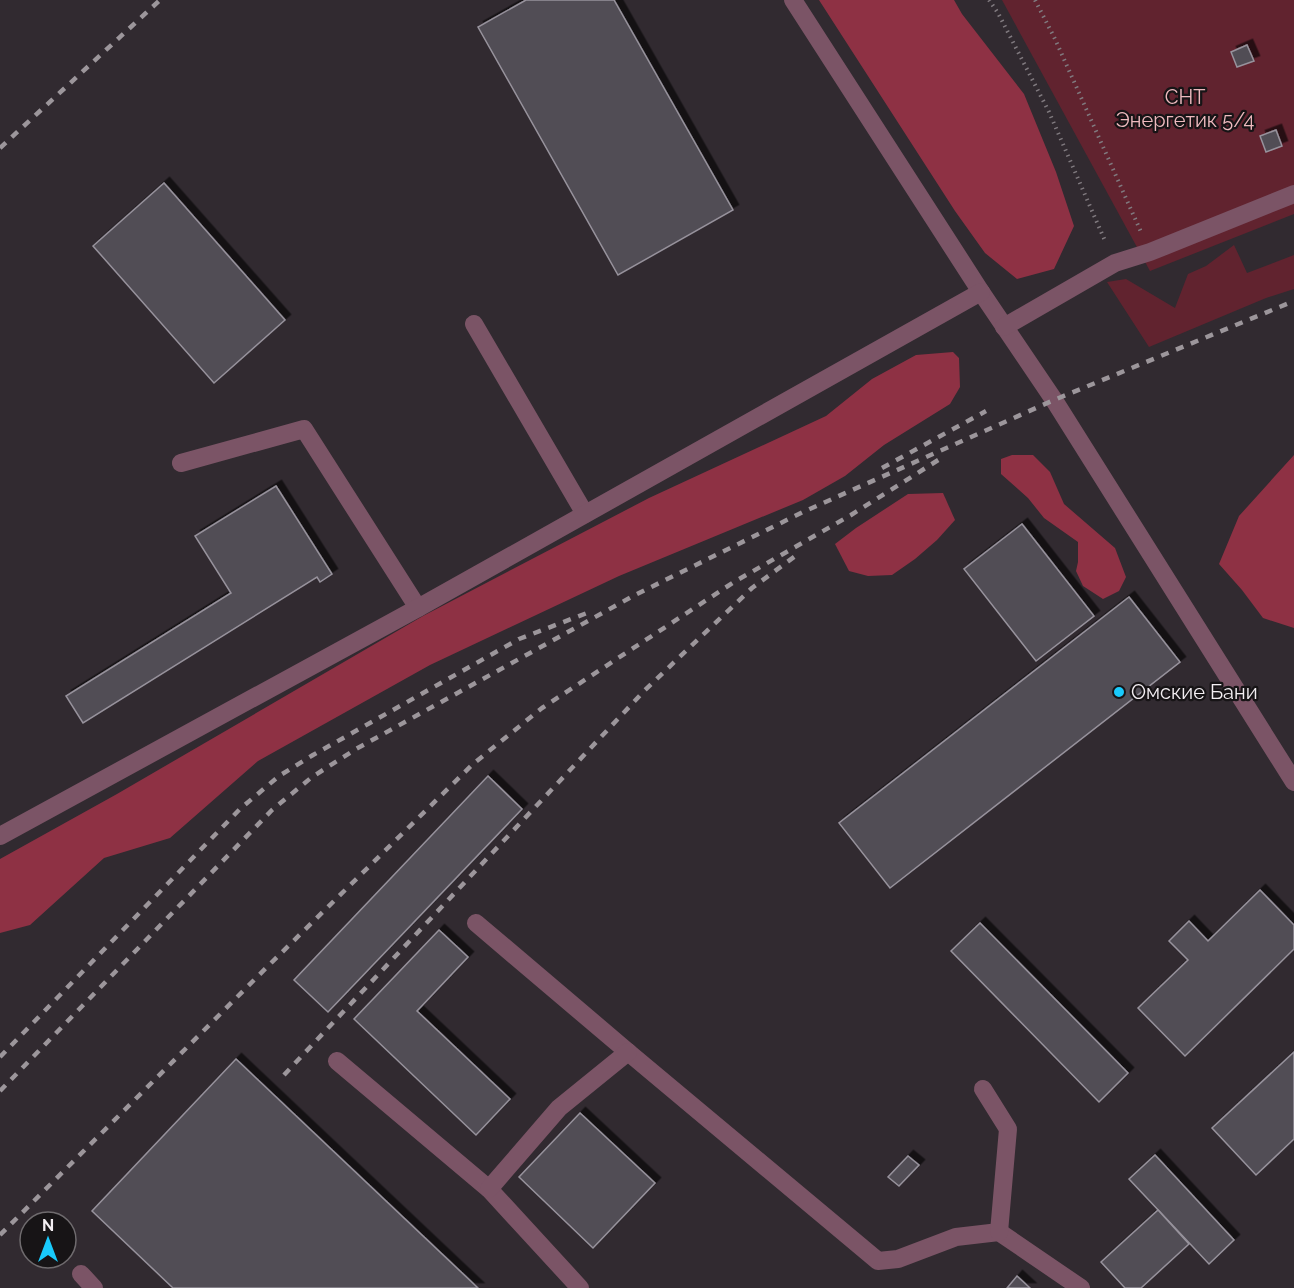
<svg xmlns="http://www.w3.org/2000/svg" width="1294" height="1288" font-family="Raleway,sans-serif">
<style>
.green{fill:#61232f}
.forest{fill:#8e3144}
.building{fill:#514d55;stroke:#97929c;stroke-width:1.5;filter:url(#shadow)}
.lines{fill:none;stroke-linecap:round;stroke-linejoin:round}
.path{stroke:#807a7f;stroke-width:4;stroke-dasharray:1.5 4.5;stroke-linecap:butt}
.minor{stroke:#7b5466;stroke-width:18}
.rail{stroke:#9c969b;stroke-width:4.5;stroke-dasharray:8 8;stroke-linecap:butt}
.poi-dot{fill:#19cafc;stroke:#171416;stroke-width:2}
.labels{text-anchor:middle;dominant-baseline:central;stroke-width:4.5;stroke-linejoin:round;paint-order:stroke}
.park-label{font-size:20px;fill:#eeb9be;stroke:#171416}
.poi-label{font-size:20px;fill:#f3eef2;stroke:#171416;text-anchor:start}
</style>
<defs>
<filter id="shadow"><feDropShadow dx="5.5" dy="-5.5" stdDeviation="0" flood-color="#0009"/></filter>
</defs>
<rect width="100%" height="100%" fill="#312a30"/>
<!-- green -->
<g class="green">
<polygon points="1002,0 1294,0 1294,214 1150,271"/>
<polygon points="1234,245 1247,273 1294,255 1294,289 1266,298 1149,347 1107,282 1126,279 1175,308 1188,274 1206,266"/>
</g>
<!-- forest -->
<g class="forest">
<polygon points="819,0 954,0 962,14 1024,94 1056,172 1074,226 1054,269 1017,279 985,253 955,211"/>
<polygon points="953,352 959,358 960,387 950,404 884,445 845,476 803,500 619,576 430,665 258,761 170,838 104,858 30,925 0,933 0,859 117,794 423,616 649,498 826,416 872,379 916,355"/>
<polygon points="1012,455 1033,455 1050,472 1064,504 1115,548 1126,577 1119,591 1103,599 1083,586 1076,571 1078,562 1078,542 1044,518 1028,498 1001,474 1001,459"/>
<polygon points="1294,455 1294,628 1263,618 1242,590 1219,564 1239,516"/>
<polygon points="943,493 955,520 937,540 915,559 892,575 868,576 849,571 835,544 856,528 908,494"/>
</g>
<!-- building -->
<g class="building">
<polygon points="526,0 614,0 733,210 618,275 478,27"/>
<polygon points="1247,45 1254,61 1237,67 1231,52"/>
<polygon points="1276,130 1282,146 1266,152 1260,136"/>
<polygon points="164,183 285,320 214,383 93,246"/>
<polygon points="276,486 332,574 320,582 317,577 83,723 66,696 231,593 195,536"/>
<polygon points="1022,524 1094,616 1036,661 964,569"/>
<polygon points="1129,597 1180,662 890,888 839,823"/>
<polygon points="488,776 522,809 328,1012 294,980"/>
<polygon points="1260,890 1294,925 1294,949 1185,1056 1138,1008 1188,960 1169,941 1189,921 1208,941"/>
<polygon points="980,923 1128,1073 1099,1102 951,951"/>
<polygon points="439,930 468,957 417,1011 510,1099 476,1135 354,1019"/>
<polygon points="1294,1052 1294,1139 1256,1175 1212,1128"/>
<polygon points="236,1059 478,1288 173,1288 92,1211"/>
<polygon points="580,1113 655,1183 593,1248 519,1177"/>
<polygon points="1155,1155 1234,1240 1209,1264 1129,1179"/>
<polygon points="908,1156 919,1165 899,1186 888,1177"/>
<polygon points="1158,1210 1189,1244 1141,1288 1125,1288 1101,1262"/>
<polygon points="1017,1276 1030,1288 1007,1288"/>
</g>
<g class="lines">
<!-- path -->
<g class="path">
<polyline points="989,0 998,13 1049,112 1106,243"/>
<polyline points="1035,0 1055,39 1141,232"/>
</g>
<!-- minor -->
<g class="minor">
<polyline points="793,0 981,292 1054,400 1294,782"/>
<polyline points="474,324 585,514"/>
<polyline points="1004,327 1115,263 1150,252 1294,194"/>
<polyline points="181,463 304,429 418,608"/>
<polyline points="0,836 418,608 981,292"/>
<polyline points="476,923 628,1052 878,1261 898,1259 956,1237 999,1232 1081,1288"/>
<polyline points="337,1061 489,1189 580,1288"/>
<polyline points="983,1089 1008,1129 999,1232"/>
<polyline points="489,1189 559,1108 628,1052"/>
<polyline points="81,1274 94,1288"/>
</g>
<!-- rail -->
<g class="rail">
<polyline points="0,148 160,0"/>
<polyline points="882,468 986,411"/>
<polyline points="0,1057 240,809 279,776 313,755 519,639 587,613"/>
<polyline points="284,1075 645,690 752,588 798,554"/>
<polyline points="0,1091 272,810 312,777 356,749 635,595 803,512 1054,400 1294,301"/>
<polyline points="0,1235 266,968 473,764 542,708 734,582 851,515 943,457"/>
</g>
</g>
<!-- markers -->
<circle class="poi-dot" cx="1119" cy="692" r="6"/>
<g class="labels">
<!-- park labels -->
<g class="park-label">
<text x="1185" y="97">СНТ<tspan x="1185" dy="23">Энергетик 5/4</tspan></text>
</g>
<!-- poi labels -->
<g class="poi-label">
<text x="1131" y="692">Омские Бани</text>
</g>
</g>
<!-- north arrow -->
<g transform="translate(48 1240)"><circle r="28" fill="#171416" stroke="#6f6b6e" stroke-width="1.5"/>
<path d="M0-4.5L10 22L0 15L-10 22Z" fill="#19cafc"/>
<text y="-9" font-size="16" font-weight="bold" text-anchor="middle" fill="#f3eef2">N</text>
</g>
</svg>
